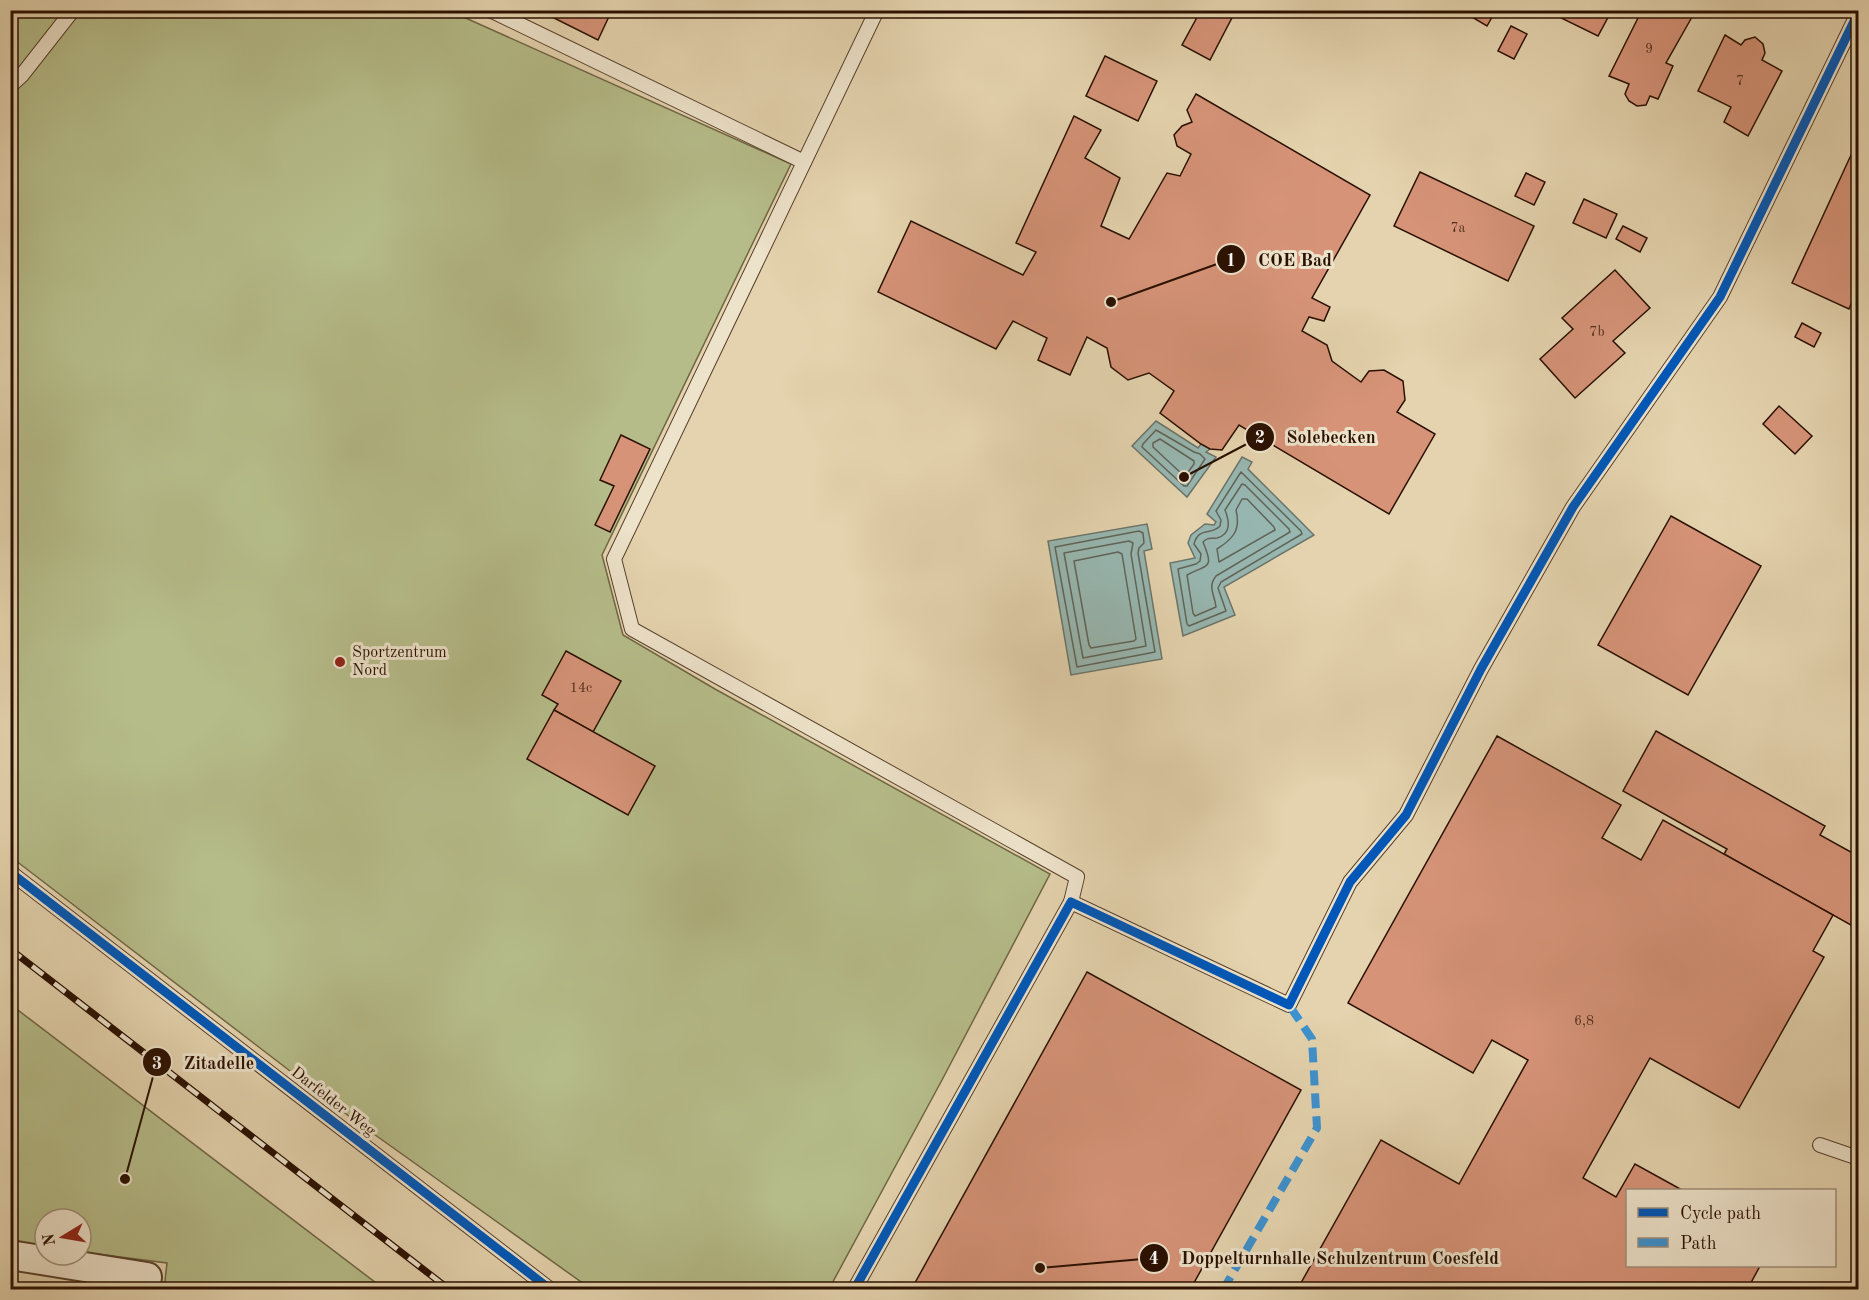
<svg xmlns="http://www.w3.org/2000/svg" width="1869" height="1300" font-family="'Old Standard TT',serif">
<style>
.green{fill:#b5bc89;stroke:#706644;stroke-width:1.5}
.water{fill:#97b7b1;stroke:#6b746a;stroke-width:1.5}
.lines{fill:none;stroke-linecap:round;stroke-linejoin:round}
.shore{stroke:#606458;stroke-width:1.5}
.building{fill:#d69378;stroke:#2a1000;stroke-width:1.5}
.service-casing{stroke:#58412c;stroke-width:16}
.minor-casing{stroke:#58412c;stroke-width:32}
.service{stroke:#ede2ca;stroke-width:14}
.minor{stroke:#ede2ca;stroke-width:28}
.rail-casing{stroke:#2a1000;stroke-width:7}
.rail{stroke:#ede2ca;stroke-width:4.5;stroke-dasharray:14;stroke-linecap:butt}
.quiet{stroke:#3c92d0;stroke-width:8;stroke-dasharray:15 8;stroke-linecap:butt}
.cycleway-casing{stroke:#ede2ca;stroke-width:13}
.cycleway{stroke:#0057b8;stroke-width:9}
.poi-dot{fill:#8f2418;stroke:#ede2ca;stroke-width:2}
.labels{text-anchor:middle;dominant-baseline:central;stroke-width:6;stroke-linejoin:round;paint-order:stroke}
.number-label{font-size:14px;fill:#55311e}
.poi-label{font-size:16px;fill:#2a1000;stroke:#ede2ca;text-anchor:start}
.street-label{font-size:16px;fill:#2a1000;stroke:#ede2ca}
.leader{fill:none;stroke:#2a1000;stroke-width:2}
.callout-dot{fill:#2a1000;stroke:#ede2ca;stroke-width:2}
.mark-label{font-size:18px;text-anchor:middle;font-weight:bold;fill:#fff}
.callout-label{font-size:18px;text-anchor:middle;font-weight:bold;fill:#2a1000;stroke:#ede2ca;stroke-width:6;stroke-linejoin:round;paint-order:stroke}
</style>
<rect width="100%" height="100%" fill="#e4d3ae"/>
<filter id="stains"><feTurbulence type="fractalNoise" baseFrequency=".00333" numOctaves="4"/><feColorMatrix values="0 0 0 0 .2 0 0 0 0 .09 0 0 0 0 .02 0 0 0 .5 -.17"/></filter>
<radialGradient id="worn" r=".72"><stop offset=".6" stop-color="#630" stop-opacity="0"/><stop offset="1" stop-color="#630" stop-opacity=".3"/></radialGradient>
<!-- green -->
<g class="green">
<polygon points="10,11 450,11 791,164 602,555 623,635 715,689 1050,874 942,1080 829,1289 591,1289 350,1117 11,857"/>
<polygon points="10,1004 384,1289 164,1289 167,1263 81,1252 81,1219 45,1219 45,1247 11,1241"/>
</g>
<!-- water -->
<g class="water">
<polygon points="1156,421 1198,448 1201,444 1202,431 1210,449 1206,452 1216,457 1187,497 1132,446"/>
<polygon points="1242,457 1252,462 1248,469 1314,535 1224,587 1235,615 1183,636 1170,563 1195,558 1188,543 1191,535 1205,524 1214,525 1216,522 1207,514"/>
<polygon points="1147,524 1152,549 1144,551 1162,659 1071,675 1048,541"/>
</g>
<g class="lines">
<!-- shore -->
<g class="shore">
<polygon points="1156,430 1194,452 1200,454 1205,459 1187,486 1184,486 1142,447 1143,444"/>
<polygon points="1160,439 1194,461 1194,464 1186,475 1183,475 1153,447 1153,443"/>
<path d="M1241,472L1301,531L1302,534L1221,582L1218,588L1226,611L1189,626L1187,624L1178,569L1196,564L1200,561L1201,554L1194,544C1199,526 1211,536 1220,526L1221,520L1216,511Z"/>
<path d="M1242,484L1245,485L1289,529L1290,532L1216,576C1207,587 1215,595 1216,607L1195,616L1193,613L1187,575C1207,564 1215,570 1203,542C1208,537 1210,539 1217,538C1232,534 1229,520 1225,510Z"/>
<path d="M1242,499H1247L1274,527L1275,530L1219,562L1217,549C1233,539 1241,530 1236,510Z"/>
<polygon points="1139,531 1143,533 1144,543 1139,548 1138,553 1155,652 1077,667 1055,547"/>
<polygon points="1129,541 1133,543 1131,554 1146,646 1083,658 1064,553"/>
<polygon points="1118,552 1122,554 1136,639 1134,641 1091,648 1089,645 1074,561"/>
</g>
</g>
<!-- building -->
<g class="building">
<polygon points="538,10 612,10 598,40"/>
<polygon points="1201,10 1236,10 1210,60 1182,45"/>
<polygon points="1460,10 1496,10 1487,26"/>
<polygon points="1557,10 1612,10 1598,36 1555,15"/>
<polygon points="1642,10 1690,10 1692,17 1666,63 1673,66 1658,99 1650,96 1646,105 1637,106 1629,101 1625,94 1629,84 1609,76"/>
<polygon points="1511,26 1527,34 1514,59 1498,51"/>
<polygon points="1725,35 1741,45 1745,40 1755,37 1763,44 1765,53 1762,60 1782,71 1748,136 1724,122 1731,107 1698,91"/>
<polygon points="1105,56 1157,81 1138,121 1086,96"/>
<polygon points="1196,94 1370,195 1312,298 1330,307 1324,321 1309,317 1302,331 1327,345 1332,361 1361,382 1369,371 1384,370 1403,381 1405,400 1397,412 1435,434 1389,514 1239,425 1222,450 1210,449 1201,444 1160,413 1174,391 1149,373 1128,380 1111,367 1107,348 1087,337 1070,375 1038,360 1047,338 1013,321 996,349 878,292 911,221 1023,275 1036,252 1016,243 1074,116 1101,130 1085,158 1120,178 1101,226 1129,239 1167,173 1180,176 1191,154 1177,146 1174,135 1182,126 1192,122 1187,110"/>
<polygon points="1857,142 1858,287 1849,309 1792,283"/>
<polygon points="1420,172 1534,226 1508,281 1394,226"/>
<polygon points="1526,173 1545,182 1534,205 1515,196"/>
<polygon points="1584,199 1617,214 1606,238 1573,223"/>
<polygon points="1623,226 1647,238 1640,252 1616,239"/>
<polygon points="1615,270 1650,308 1613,341 1625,353 1575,398 1540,359 1573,329 1562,318"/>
<polygon points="1802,323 1821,333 1814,347 1795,337"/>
<polygon points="1779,406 1812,436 1795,454 1763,424"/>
<polygon points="621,435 650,449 610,532 595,525 614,486 600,480"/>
<polygon points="1671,516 1761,566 1688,695 1598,645"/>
<polygon points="566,651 621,681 593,732 554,710 558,704 542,695"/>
<polygon points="554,710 655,766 628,815 527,759"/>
<polygon points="1656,731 1825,826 1820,835 1858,856 1858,929 1724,854 1727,849 1623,791"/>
<polygon points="1497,736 1621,805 1602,838 1641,860 1663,820 1833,915 1813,951 1824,957 1739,1108 1650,1058 1583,1178 1616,1197 1635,1164 1682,1190 1628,1190 1628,1266 1760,1266 1747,1290 1297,1290 1381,1140 1459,1184 1528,1060 1492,1040 1473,1073 1348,1003"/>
<polygon points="1087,972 1301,1090 1190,1290 911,1290"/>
</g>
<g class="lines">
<defs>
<g id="service">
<polyline points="490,10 804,162"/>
<polyline points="877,10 614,559 632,629 1077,877 1071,902"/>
<polyline points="10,86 22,75 73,10"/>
<polyline points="10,872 551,1290"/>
<polyline points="1820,1145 1858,1158"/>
<polyline points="854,1290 1071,902 1289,1005 1350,882 1406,815 1481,669 1573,507 1720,297 1858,13"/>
</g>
<polyline id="minor" points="10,1255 147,1277 145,1290"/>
</defs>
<!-- service casing -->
<use href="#service" class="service-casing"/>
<!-- minor casing -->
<use href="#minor" class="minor-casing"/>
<!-- service -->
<use href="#service" class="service"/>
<!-- minor -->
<use href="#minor" class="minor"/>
<defs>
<polyline id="rail" points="10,949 450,1290"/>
</defs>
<!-- rail casing -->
<use href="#rail" class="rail-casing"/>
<!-- rail -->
<use href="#rail" class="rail"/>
<!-- quiet -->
<polyline class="quiet" points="1223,1290 1317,1128 1312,1039 1289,1005"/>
<defs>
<g id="cycleway">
<polyline points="10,872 551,1290"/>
<polyline points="854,1290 1071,902 1289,1005 1350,882 1406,815 1481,669 1573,507 1720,297 1858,13"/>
</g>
</defs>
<!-- cycleway casing -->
<use href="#cycleway" class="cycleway-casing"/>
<!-- cycleway -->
<use href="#cycleway" class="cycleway"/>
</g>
<!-- markers -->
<circle class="poi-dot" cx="340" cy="662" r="6"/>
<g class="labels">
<!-- number labels -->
<g class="number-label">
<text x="1649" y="49">9</text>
<text x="1740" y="81">7</text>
<text x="1458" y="228">7a</text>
<text x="1597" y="332">7b</text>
<text x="581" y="688">14c</text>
<text x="1584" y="1021">6,8</text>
</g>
<!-- poi labels -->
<g class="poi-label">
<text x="352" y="653">Sportzentrum<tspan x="352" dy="18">Nord</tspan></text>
</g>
<!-- street labels -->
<g class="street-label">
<text transform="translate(333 1102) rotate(38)">Darfelder Weg</text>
</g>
</g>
<!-- callouts -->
<path class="leader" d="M1111 302L1231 259M1184 477L1260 437M125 1179L157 1062M1040 1268L1154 1258"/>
<g class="callout-dot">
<circle cx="1111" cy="302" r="6"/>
<circle cx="1184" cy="477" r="6"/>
<circle cx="125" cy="1179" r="6"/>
<circle cx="1040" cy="1268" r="6"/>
<circle cx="1231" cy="259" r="15"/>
<circle cx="1260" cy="437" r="15"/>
<circle cx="157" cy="1062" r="15"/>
<circle cx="1154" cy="1258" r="15"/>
</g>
<g class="mark-label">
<text x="1231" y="266">1</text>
<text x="1260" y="443">2</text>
<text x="157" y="1069">3</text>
<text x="1154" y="1264">4</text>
</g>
<g class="callout-label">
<text x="1295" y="266">COE Bad</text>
<text x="1331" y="443">Solebecken</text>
<text x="219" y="1069">Zitadelle</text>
<text x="1340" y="1264">Doppelturnhalle Schulzentrum Coesfeld</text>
</g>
<!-- margin -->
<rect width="1869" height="1300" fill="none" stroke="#e4d3ae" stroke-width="36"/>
<rect x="12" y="12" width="1845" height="1276" fill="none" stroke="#2a1000" stroke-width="3"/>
<rect x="18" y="18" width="1833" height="1264" fill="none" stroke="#2a1000" stroke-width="1.5"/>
<!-- legend -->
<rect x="1626" y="1189" width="210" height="78" fill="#ede2ca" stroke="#9f8e79" stroke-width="1.5"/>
<rect x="1638" y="1208" width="30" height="9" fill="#0057b8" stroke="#9f8e79" stroke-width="1.5"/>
<text x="1680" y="1219" font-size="18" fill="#2a1000">Cycle path</text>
<rect x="1638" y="1238" width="30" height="9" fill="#3c92d0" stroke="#9f8e79" stroke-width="1.5"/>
<text x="1680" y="1249" font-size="18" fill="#2a1000">Path</text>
<!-- north arrow -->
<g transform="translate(63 1237) rotate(259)"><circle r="28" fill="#ede2ca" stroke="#9f8e79" stroke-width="1.5"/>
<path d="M0-4.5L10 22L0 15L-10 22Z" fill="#8f2418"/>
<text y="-9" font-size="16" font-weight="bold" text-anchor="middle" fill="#2a1000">N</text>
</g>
<rect width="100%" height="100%" filter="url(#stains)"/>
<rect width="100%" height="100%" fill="url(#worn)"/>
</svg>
